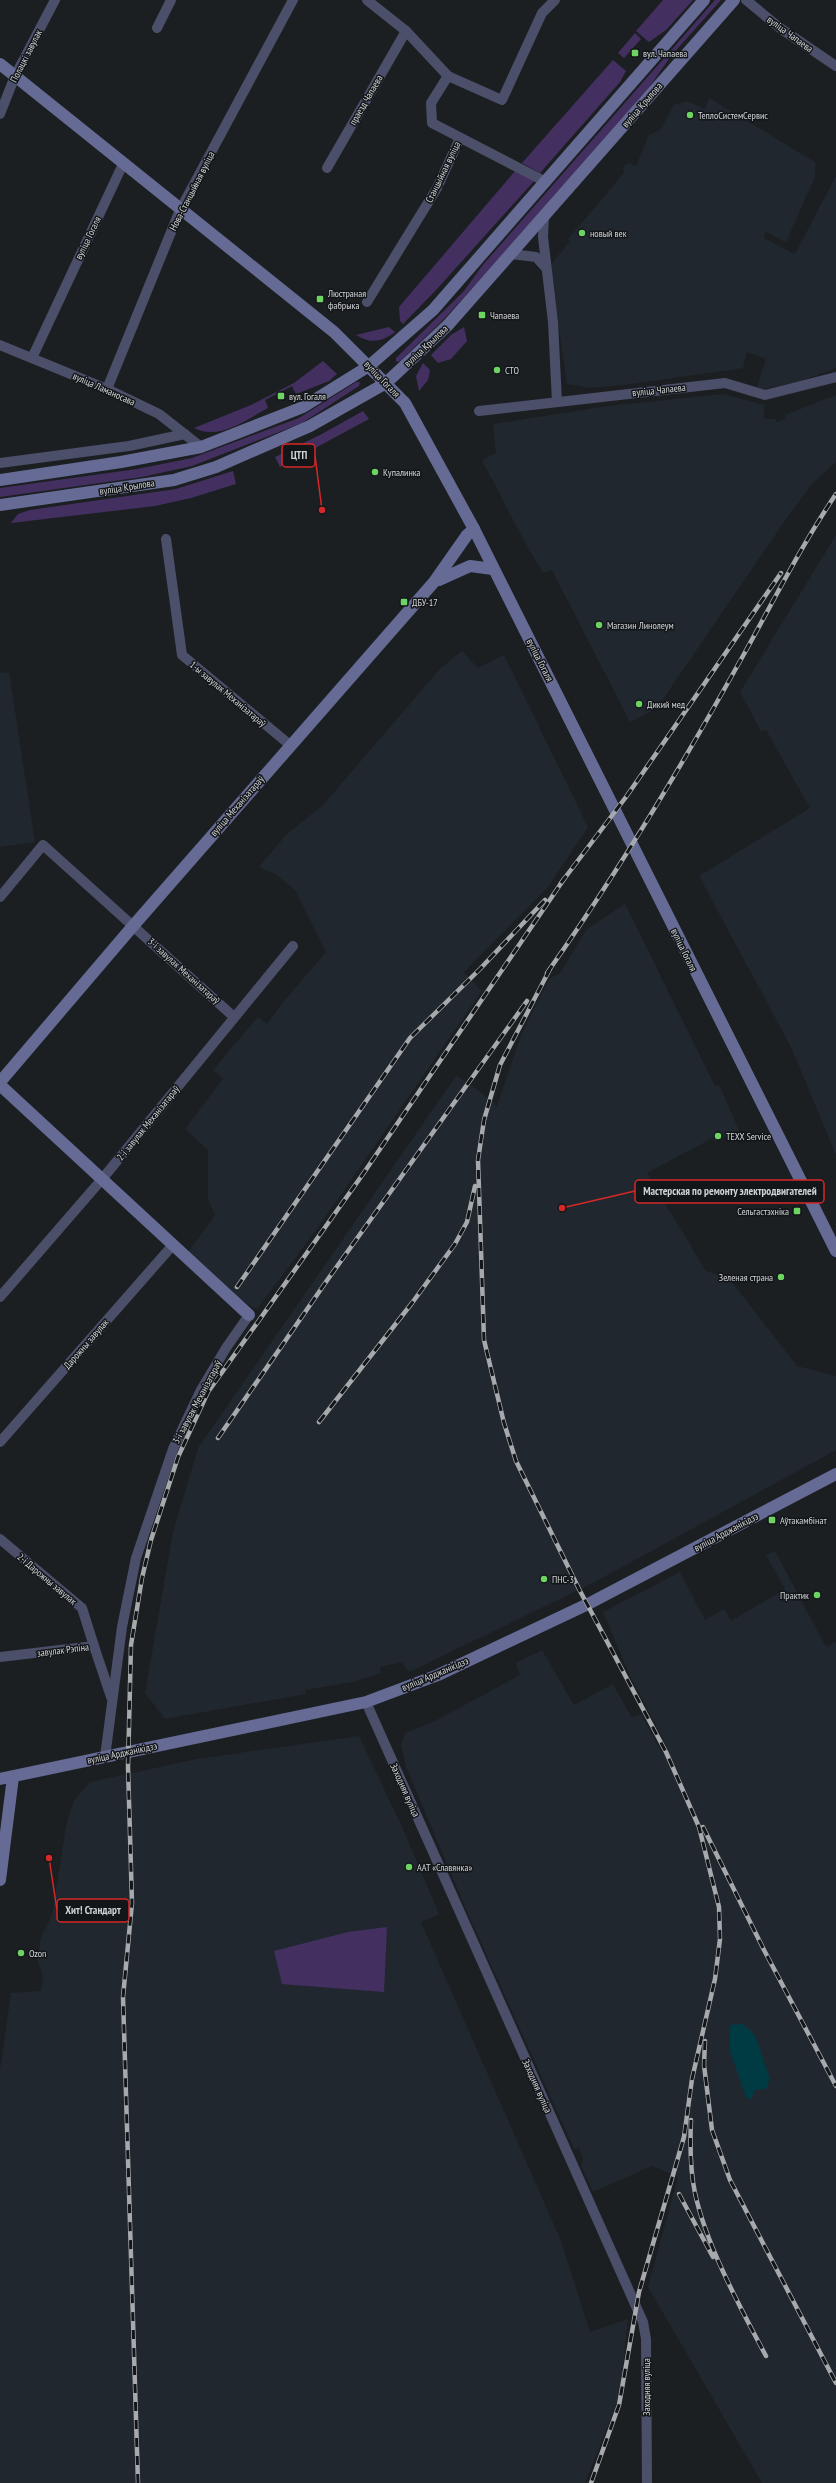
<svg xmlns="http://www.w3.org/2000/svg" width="836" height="2483" font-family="'PT Sans Narrow',sans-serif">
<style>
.built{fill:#21272f}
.green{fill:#433061}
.water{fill:#003b43}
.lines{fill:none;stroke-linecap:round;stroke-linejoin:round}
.street{stroke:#4b4f69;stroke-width:10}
.secondary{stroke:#656b94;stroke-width:12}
.rail-casing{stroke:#a7aaac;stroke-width:4.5}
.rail{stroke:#131619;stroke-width:3;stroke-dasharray:9;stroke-linecap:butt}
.poi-dot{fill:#6dd362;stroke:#131619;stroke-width:1.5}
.labels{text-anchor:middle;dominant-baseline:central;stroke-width:3;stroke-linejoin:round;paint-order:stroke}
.street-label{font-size:10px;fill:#d1d3d5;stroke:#131619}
.poi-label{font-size:10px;fill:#d1d3d5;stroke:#131619;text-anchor:start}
.leader{fill:none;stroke:#d62828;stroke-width:1.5}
.callout-dot{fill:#d62828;stroke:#131619;stroke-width:1.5}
.callout{fill:#131619;stroke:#d62828;stroke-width:1.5}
.callout-label{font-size:11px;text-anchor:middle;font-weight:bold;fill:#d1d3d5}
</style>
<rect width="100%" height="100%" fill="#1c1f22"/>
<!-- built -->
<g class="built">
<polygon points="709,98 815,162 815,177 786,242 765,231 764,238 795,254 836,176 836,368 801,381 764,389 757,388 766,359 747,352 743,368 624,385 591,388 567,384 550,266 570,241 568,239 624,173 623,167 629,163 636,166 649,135 660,130 674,105 687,101 705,109"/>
<polygon points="723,394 764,405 764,419 776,419 777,422 786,419 785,415 836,395 836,462 812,484 784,522 657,708 630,722 552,570 543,573 523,539 482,460 496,453 493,424 608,406"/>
<polygon points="836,535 836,1155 791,1047 699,876 810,808 766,730 761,731 740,692"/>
<polygon points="462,651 478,668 504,655 588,827 548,887 464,972 482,991 317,1229 257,1309 239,1300 187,1254 215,1215 208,1199 208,1150 185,1129 223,1079 213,1070 258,1017 267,1024 284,1001 326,952 295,890 275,874 259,867 287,834 323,805 440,669"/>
<polygon points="9,672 35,842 0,847 0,673"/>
<polygon points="625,904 715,1086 719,1085 739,1130 715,1142 713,1138 647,1173 706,1271 728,1277 797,1366 836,1376 836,1450 593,1583 409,1672 402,1662 380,1667 381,1673 353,1682 305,1690 306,1694 165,1719 145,1693 173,1532 198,1448 456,1076 469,1083 497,1106 521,1035 549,979 560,973 587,929"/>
<polygon points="775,1551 826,1647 836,1642 836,2483 762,2483 648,2287 678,2177 652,2166 593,2192 581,2166 583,2159 579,2148 574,2149 469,1916 406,1767 401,1745 405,1733 431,1723 520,1675 516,1663 542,1650 574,1705 613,1684 632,1718 641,1714 661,1751 667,1747 630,1676 603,1612 680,1572 705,1620 724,1609 731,1621 785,1589 766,1555"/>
<polygon points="359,1736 402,1827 439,1914 421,1922 561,2241 590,2332 628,2319 621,2384 617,2403 585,2483 0,2483 0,2070 11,1993 41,1991 43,1976 37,1960 41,1937 52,1915 67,1821 75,1799 90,1782 197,1759"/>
</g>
<!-- green -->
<g class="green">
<polygon points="663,0 693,0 666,30 649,42 636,31"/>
<polygon points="715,0 721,0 671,56 648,89 508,249 444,319 400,361 396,362 396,358 464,291 482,266"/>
<polygon points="635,33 641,39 624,58 618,53"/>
<polygon points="613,60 626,71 620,82 540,173 522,163"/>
<polygon points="516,170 535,180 437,289 403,324 400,321 399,307"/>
<path d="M389,327L395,332C382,342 370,344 356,335Z"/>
<polygon points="464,327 467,341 451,359 438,363 431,355 451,335"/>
<path d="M323,361L337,374L329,381L296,394L292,386L265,400L268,408C245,420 220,441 194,428L251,405L294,383Z"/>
<polygon points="423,363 430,370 428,380 419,391 416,376"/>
<polygon points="356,382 360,382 359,386 302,423 192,466 142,477 0,497 0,488 137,469 192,458 299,418"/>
<polygon points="363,411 369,419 280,467 275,457 320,435"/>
<polygon points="233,471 236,484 191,498 155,506 11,523 18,514 30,510 176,489"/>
<polygon points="387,1927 384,1992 282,1984 274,1951 348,1932"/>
</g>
<!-- water -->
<polygon class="water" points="743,2024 755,2035 770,2079 766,2089 755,2090 751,2100 746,2097 730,2051 730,2025"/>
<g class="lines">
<!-- street -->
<g class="street">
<polyline points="367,0 406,31 448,76"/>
<polyline points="746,0 780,28 836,66"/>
<polyline points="157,28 171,0"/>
<polyline points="0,114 15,76 55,0"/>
<polyline points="327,168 406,31"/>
<polyline points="544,181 432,123 431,103 448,76 502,100 542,13 555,0"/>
<polyline points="544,216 543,237 553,322 557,402"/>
<polyline points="511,254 536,257 546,268"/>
<polyline points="367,302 437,188 460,138"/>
<polyline points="0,345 107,389 159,414 201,447"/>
<polyline points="32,358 123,164"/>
<polyline points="107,389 180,210 293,0"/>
<polyline points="479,411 725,383 765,395 836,377"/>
<polyline points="0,463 129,446 185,434"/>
<polyline points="166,539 182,655 290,745"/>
<polyline points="0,897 43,845 234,1017"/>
<polyline points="0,1297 103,1178 293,946"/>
<polyline points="0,1442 172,1246"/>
<polyline points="0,1539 82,1608 94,1646"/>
<polyline points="0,1657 94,1646 111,1697"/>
<polyline points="366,1702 643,2322 646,2339 647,2483"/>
<polyline points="105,1757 122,1627 136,1558 173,1449 201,1390 226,1348 249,1315"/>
</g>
<!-- secondary -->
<g class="secondary">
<polyline points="0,64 334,332 405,403 474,529 836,1251"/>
<polyline points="0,480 121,462 201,447 303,407 369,366 433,310 704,0"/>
<polyline points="0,505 174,480 216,467 310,426 386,383 448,325 734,0"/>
<polyline points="439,580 470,566 493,569"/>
<polyline points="0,1082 133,926 434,582 467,535 474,529"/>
<polyline points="0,1085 249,1315"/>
<polyline points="0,1779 366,1702 438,1675 588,1604 836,1474"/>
<polyline points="0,1880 13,1777"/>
</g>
<defs>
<g id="rail">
<polyline points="561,883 626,797 781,573"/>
<polyline points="550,969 500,1065 484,1120 478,1160 484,1340 504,1423 516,1461 579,1589 666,1752 699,1827 719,1907 720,1939 715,1979 692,2079 684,2137 639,2292 619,2405 591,2483"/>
<path d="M547,973C619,871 683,764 744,654C774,600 801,546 836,494"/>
<polyline points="237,1287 410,1038 480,969 545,900"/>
<polyline points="319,1422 412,1303 455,1244 467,1222 475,1186"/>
<polyline points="218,1438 328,1279 527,1001"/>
<polyline points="703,1827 764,1950 836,2086"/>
<polyline points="705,2041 704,2065 712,2130 730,2180 836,2383"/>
<path d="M691,2120C690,2143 690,2170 695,2193C706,2245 741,2309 766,2356"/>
<polyline points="679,2194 713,2257"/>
<polyline points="138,2483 123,1997 132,1903 128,1767 131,1645 142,1578 151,1540 178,1457 208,1392 363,1174 564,879"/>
</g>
</defs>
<!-- rail casing -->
<use href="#rail" class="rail-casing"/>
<!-- rail -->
<use href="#rail" class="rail"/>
</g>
<!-- markers -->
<g class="poi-dot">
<rect x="631" y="49" width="8" height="8" rx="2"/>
<circle cx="690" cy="115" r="4"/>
<circle cx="582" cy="233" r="4"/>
<rect x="316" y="295" width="8" height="8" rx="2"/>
<rect x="478" y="311" width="8" height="8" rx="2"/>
<circle cx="497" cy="370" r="4"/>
<rect x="277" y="392" width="8" height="8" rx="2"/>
<circle cx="375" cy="472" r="4"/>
<rect x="400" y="598" width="8" height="8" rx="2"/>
<circle cx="599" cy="625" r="4"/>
<circle cx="639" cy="704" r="4"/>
<circle cx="718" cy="1136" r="4"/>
<rect x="793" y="1207" width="8" height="8" rx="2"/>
<circle cx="781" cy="1277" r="4"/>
<rect x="768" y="1516" width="8" height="8" rx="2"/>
<circle cx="544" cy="1579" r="4"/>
<circle cx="817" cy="1595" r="4"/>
<circle cx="409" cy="1867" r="4"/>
<circle cx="21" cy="1953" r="4"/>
</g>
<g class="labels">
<!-- street labels -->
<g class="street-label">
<text transform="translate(790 34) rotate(36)">вуліца Чапаева</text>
<text transform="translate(26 56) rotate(-63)">Полацкі завулак</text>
<text transform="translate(366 100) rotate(-60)">праезд Чапаева</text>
<text transform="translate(642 105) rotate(-49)">вуліца Крылова</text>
<text transform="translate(443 172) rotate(-64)">Станцыйная вуліца</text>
<text transform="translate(192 191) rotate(-63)">Нова-Станцыйная вуліца</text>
<text transform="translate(88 238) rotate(-64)">вуліца Гогаля</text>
<text transform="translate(426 346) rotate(-43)">вуліца Крылова</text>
<text transform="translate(382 379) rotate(46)">вуліца Гогаля</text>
<text transform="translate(104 389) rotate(24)">вуліца Ламаносава</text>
<text transform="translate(659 390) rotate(-6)">вуліца Чапаева</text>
<text transform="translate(127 487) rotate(-9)">вуліца Крылова</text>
<text transform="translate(540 660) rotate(63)">вуліца Гогаля</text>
<text transform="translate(228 694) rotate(40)">1-ы завулак Механізатараў</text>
<text transform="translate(237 806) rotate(-49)">вуліца Механізатараў</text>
<text transform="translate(684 950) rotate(64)">вуліца Гогаля</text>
<text transform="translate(184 971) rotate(42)">3-і завулак Механізатараў</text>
<text transform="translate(148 1123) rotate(-51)">2-і завулак Механізатараў</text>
<text transform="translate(86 1344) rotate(-49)">Дарожны завулак</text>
<text transform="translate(197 1402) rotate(-62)">3-і завулак Механізатараў</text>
<text transform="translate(726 1532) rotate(-28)">вуліца Арджанікідзэ</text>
<text transform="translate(47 1579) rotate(40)">2-і Дарожны завулак</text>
<text transform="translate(63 1650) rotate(-7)">завулак Рэпіна</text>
<text transform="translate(435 1674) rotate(-23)">вуліца Арджанікідзэ</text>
<text transform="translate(122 1753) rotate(-12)">вуліца Арджанікідзэ</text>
<text transform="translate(405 1790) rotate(66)">Заходняя вуліца</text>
<text transform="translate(537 2086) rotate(66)">Заходняя вуліца</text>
<text transform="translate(646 2387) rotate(-90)">Заходняя вуліца</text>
</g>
<!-- poi labels -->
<g class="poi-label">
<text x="643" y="53">вул. Чапаева</text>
<text x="698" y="115">ТеплоСистемСервис</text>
<text x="590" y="233">новый век</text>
<text x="328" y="293">Люстраная<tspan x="328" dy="12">фабрыка</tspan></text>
<text x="490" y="315">Чапаева</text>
<text x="505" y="370">СТО</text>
<text x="289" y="396">вул. Гогаля</text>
<text x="383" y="472">Купалинка</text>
<text x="412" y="602">ДБУ-17</text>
<text x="607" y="625">Магазин Линолеум</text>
<text x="647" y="704">Дикий мед</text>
<text x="726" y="1136">TEXX Service</text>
<text x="789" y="1211" text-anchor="end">Сельгастэхніка</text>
<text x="773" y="1277" text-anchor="end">Зеленая страна</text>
<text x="780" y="1520">Аўтакамбінат</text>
<text x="552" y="1579">ПНС-3</text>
<text x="809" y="1595" text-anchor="end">Практик</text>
<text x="417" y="1867">ААТ «Славянка»</text>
<text x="29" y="1953">Ozon</text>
</g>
</g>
<!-- callouts -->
<path class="leader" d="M322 510L315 456M562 1208L635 1191M49 1858L57 1910"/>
<g class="callout-dot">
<circle cx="322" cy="510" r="4"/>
<circle cx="562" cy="1208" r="4"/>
<circle cx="49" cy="1858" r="4"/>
</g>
<g class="callout">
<rect x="282" y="444" width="33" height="23" rx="4"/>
<rect x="635" y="1180" width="189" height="23" rx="4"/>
<rect x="57" y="1899" width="72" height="23" rx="4"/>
</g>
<g class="callout-label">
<text x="299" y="459">ЦТП</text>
<text x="730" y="1195">Мастерская по ремонту электродвигателей</text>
<text x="93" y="1914">Хит! Стандарт</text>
</g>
</svg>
